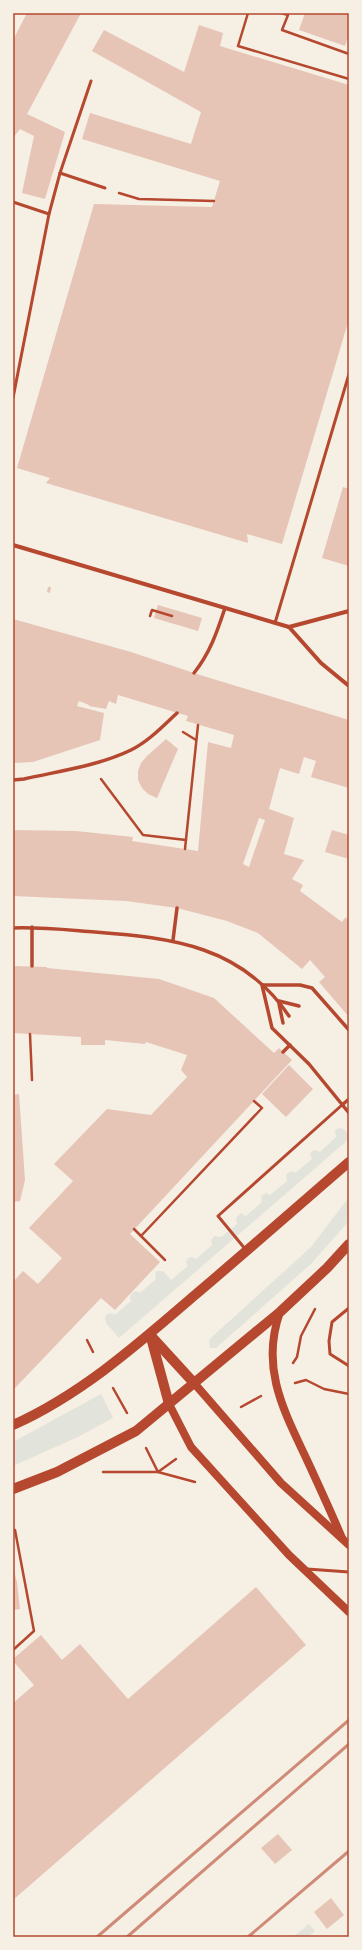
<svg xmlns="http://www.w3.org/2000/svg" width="362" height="1950" font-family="'Sofia Sans Condensed',sans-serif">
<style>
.green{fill:#e2e4dc}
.building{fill:#e6c5b7;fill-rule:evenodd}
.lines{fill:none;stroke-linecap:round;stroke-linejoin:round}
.path{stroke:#b5482f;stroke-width:2.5}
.service{stroke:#b5482f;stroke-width:3}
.pedestrian{stroke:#b5482f;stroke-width:3.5}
.minor{stroke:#b5482f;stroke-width:4}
.secondary{stroke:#b5482f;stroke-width:8}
.primary{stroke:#b5482f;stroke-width:10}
.rail{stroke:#cf8b77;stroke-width:3}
.neatline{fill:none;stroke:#b5482f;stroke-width:1.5}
</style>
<rect width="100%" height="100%" fill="#f6efe4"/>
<!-- green -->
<g class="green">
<polygon points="338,1128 344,1129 349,1135 349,1139 119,1338 106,1323 105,1317 107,1314 111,1313 115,1315 131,1301 130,1297 132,1293 136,1291 140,1293 156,1279 155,1274 157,1271 163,1271 171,1280 188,1266 186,1262 188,1258 191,1257 196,1259 212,1245 211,1241 214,1236 221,1237 237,1224 236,1218 241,1213 246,1216 262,1202 261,1196 266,1193 270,1195 287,1181 286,1175 291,1171 295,1173 312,1159 310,1154 312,1151 315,1150 320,1152 336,1137 335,1131"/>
<polygon points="349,1197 349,1221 311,1264 216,1348 210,1348 209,1340 212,1337 311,1247"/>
<polygon points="101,1394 113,1418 78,1437 13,1466 13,1442"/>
<polygon points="309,1924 315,1931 308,1937 293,1937"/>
</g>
<!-- building -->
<g class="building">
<polygon points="27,13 81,13 27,114 65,132 45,199 22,193 34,136 20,129 13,138 13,40"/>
<polygon points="305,13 349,13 349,34 345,46 299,30"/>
<polygon points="199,25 223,33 220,46 349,85 349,319 282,544 247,534 248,543 46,483 50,478 17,468 94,204 212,207 220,181 82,139 90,113 191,144 201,112 92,51 104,30 184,72"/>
<polygon points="343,487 349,489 349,566 322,558"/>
<polygon points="48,587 51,587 50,593 47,592"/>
<polygon points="158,605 202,618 198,631 154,618"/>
<path d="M13,619L131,652L200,675L349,720V788L311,777L316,761L304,757L299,774L280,768L269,809L294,818L284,854L304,860L292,879L303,885L300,891L342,922L346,917L349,922V1017L319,982L325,977L310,960L302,969L258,933L227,921L177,908L126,901L13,896V830L76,831L133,837L132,841L198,851L208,742L231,748L234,735L186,721L188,716L118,695L116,704L109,701L106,709L89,706V705L79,701L77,706L104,713L100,740L33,762L13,763ZM259,818L265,820L249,867L243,864Z"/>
<polygon points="166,739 178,749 157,798 148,794 142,788 138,780 138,771 141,763 147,756"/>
<polygon points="332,830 349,835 349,859 325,852"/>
<polygon points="13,966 47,967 47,968 159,979 214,998 274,1053 279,1048 292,1060 130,1234 160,1262 115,1310 101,1298 15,1388 13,1387 13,1282 23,1271 38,1284 62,1258 29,1228 73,1181 54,1164 107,1109 151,1115 187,1077 181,1070 187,1055 146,1042 145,1044 105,1040 105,1045 81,1045 81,1037 13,1033"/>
<polygon points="289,1065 313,1089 286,1117 262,1094"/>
<polygon points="19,1094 25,1180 20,1201 13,1202 13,1095"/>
<polygon points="13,1567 17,1582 20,1609 13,1610"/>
<polygon points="256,1587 306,1645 13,1900 13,1703 34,1685 13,1661 13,1659 41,1635 62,1660 80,1644 128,1699"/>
<polygon points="278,1834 292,1850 275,1864 261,1848"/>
<polygon points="331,1898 344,1915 327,1929 314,1912"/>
</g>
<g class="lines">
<!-- path -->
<g class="path">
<polyline points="248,13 238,46 349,79"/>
<polyline points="281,13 288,15 282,30 349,54"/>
<polyline points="119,193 139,199 214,201"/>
<polyline points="150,616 152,610 172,616"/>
<polyline points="183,732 196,740"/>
<polyline points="101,779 143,835 186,840"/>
<polyline points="185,849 198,725"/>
<polyline points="30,1034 32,1080"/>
<polyline points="134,1229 165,1260"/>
<polyline points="141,1236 262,1108 254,1101"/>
<polyline points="87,1340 93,1352"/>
<polyline points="293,1363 297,1357 301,1336 315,1309"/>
<polyline points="295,1383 306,1380 324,1389 349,1394"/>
<polyline points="113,1388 127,1413"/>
<polyline points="241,1407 261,1396"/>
<polyline points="146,1448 158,1472 176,1459"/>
<polyline points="103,1472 158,1472 195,1482"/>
<polyline points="13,1650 34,1631 15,1530"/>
</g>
<!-- service -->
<g class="service">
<polyline points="60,173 105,188"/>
<polyline points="13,202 49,214"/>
<polyline points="13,398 49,214 60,173 91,81"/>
<polyline points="275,623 349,374"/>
<polyline points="246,1250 218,1216 342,1105"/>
<polyline points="349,1308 332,1322 329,1341 330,1354 349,1366"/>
<polyline points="307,1569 349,1572"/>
</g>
<!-- pedestrian -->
<g class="pedestrian">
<path d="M194,673C210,653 217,632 225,608"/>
<path d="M13,780L24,779C59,771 98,766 131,750C149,741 163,726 177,713"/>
<path d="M13,928C41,927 68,930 95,932C173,938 242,946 289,1016"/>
<polyline points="173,940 177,908"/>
<polyline points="32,966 32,927"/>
<polyline points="279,1001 299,1006"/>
<polyline points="279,1004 283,1023"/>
<polyline points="349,1030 312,988 300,985 262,985 272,1028 309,1064 349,1113"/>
<polyline points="283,1052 290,1045"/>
<polyline points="342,1105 349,1099"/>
</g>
<!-- minor -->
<g class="minor">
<polyline points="13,545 289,627 349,611"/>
<polyline points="289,627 321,663 349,686"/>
</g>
<!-- secondary -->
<g class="secondary">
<path d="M280,1312C260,1368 284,1411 307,1460C319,1486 331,1512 342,1538"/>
<polyline points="194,1383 281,1483 349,1545"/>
<polyline points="169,1404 191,1447 289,1555 349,1612"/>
</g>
<!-- primary -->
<g class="primary">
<polyline points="150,1334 169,1404"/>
<polyline points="151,1336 194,1383"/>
<path d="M13,1425C82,1394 138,1344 195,1295C247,1251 298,1206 349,1162"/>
<polyline points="13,1489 57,1472 136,1431 280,1312 327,1268 349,1244"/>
</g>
<!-- rail -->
<g class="rail">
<polyline points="97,1937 349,1720"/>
<polyline points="127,1937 349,1744"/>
<polyline points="248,1937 349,1851"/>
</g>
</g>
<!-- border -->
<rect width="362" height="1950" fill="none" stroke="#f6efe4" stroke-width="28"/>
<rect x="14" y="14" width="334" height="1922" class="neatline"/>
</svg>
